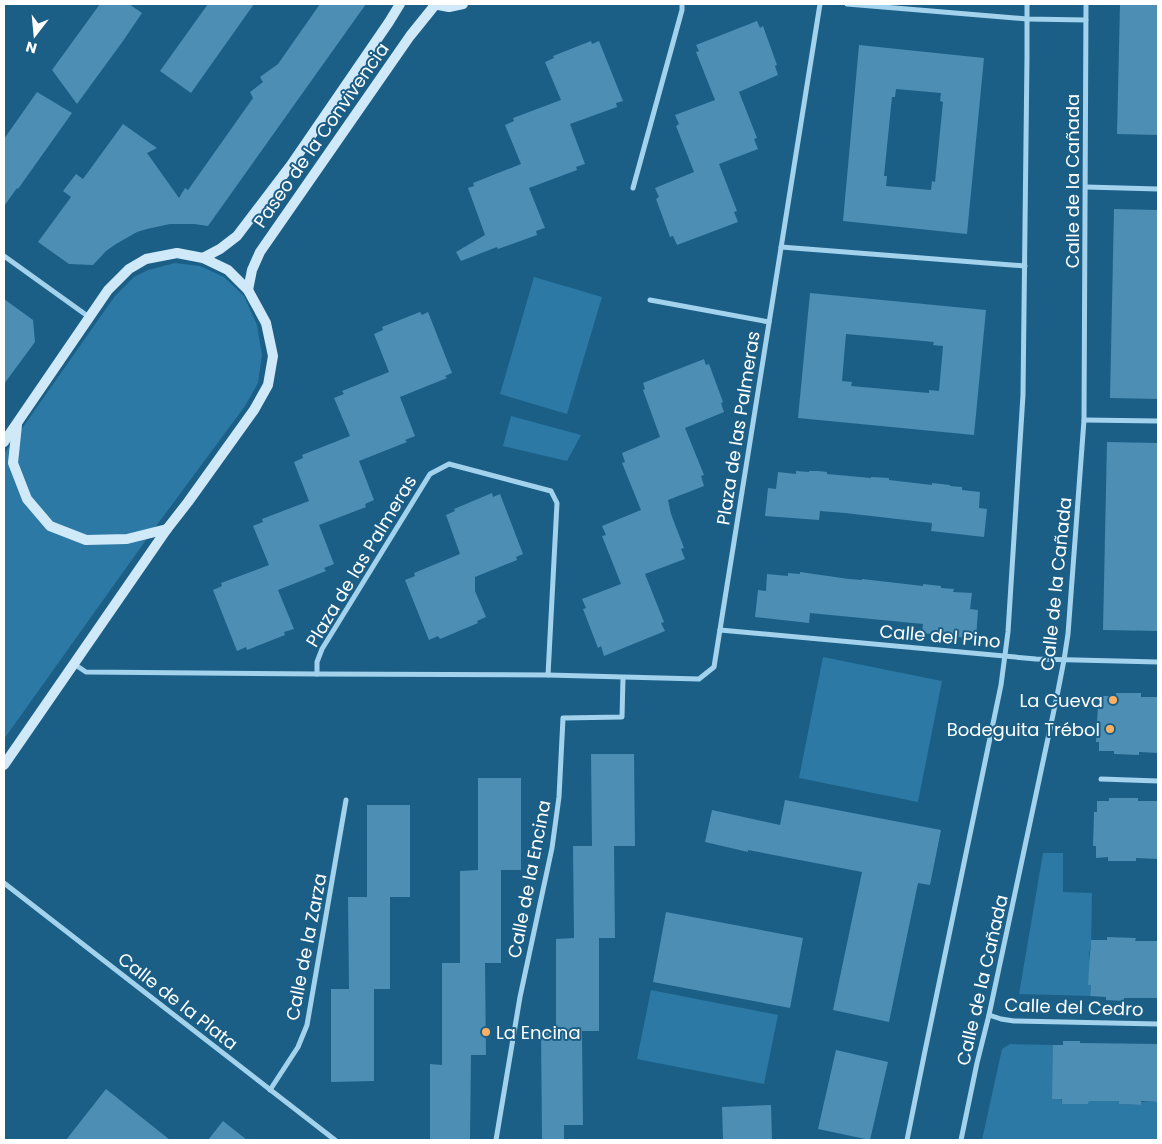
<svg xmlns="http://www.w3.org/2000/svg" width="1162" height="1144" font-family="Poppins,sans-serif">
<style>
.green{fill:#2b79a4}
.building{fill:#4c8eb4;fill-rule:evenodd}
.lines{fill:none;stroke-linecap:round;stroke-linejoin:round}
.street{stroke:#a3d2ec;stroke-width:5}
.secondary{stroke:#d0e9f9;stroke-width:10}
.poi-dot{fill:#fdb160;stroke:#1b5f87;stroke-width:2}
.labels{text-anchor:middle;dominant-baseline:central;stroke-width:4;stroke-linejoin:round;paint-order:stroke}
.street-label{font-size:18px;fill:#fff;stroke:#1b5f87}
.poi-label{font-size:18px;fill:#fff;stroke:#1b5f87;text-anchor:end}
</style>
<rect width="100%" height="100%" fill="#1b5f87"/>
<!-- green -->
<g class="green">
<polygon points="175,263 200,266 224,277 244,296 257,325 262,355 258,383 245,406 151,533 4,739 4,454 115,296 134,277 148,270"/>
<polygon points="534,277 602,297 567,414 500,394"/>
<polygon points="511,416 581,435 567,461 503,446"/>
<polygon points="823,657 942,681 918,802 799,778"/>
<polygon points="1043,853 1063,853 1063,892 1092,893 1091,951 1089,951 1089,960 1097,961 1088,985 1091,985 1090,996 1019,994"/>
<polygon points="651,990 778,1015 764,1084 637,1059"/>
<polygon points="1010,1044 1053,1045 1062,1104 1088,1104 1089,1101 1119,1101 1119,1104 1141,1105 1141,1102 1158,1102 1158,1140 982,1140 1002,1049"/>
</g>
<!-- building -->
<g class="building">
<polygon points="100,4 129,4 142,13 123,41 77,104 52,70"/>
<polygon points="208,4 254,4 191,93 160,71"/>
<polygon points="320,4 366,4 208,226 194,224 170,224 147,229 137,232 116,244 106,251 93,265 69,264 38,242 71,197 63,191 76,174 83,179 123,124 157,148 147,153 179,198 185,188 188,190 253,98 250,92 263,82 260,77 278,64"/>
<polygon points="1120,4 1158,4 1158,135 1117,134"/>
<polygon points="757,21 760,28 763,26 777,65 775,66 778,75 739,92 757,138 754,139 758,149 719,164 737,211 734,212 738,222 677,245 673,236 670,237 656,199 659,197 655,188 694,172 676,126 679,124 675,115 715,100 696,52 699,51 696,45"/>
<polygon points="591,41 592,44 599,41 623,101 616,103 617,107 570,124 585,164 576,167 577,170 529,188 545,228 536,231 537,235 498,249 497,247 461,261 456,252 485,235 468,188 474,186 473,183 521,164 505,125 514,121 513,118 561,100 545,62 554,58 553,56"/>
<path d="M859,45L984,58L967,234L843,221ZM896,89L941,93L940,101L943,102L935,182L932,181L931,190L886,186L887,176H884L892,97H895Z"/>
<polygon points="37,92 72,113 18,189 17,188 4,206 4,139"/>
<polygon points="1114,209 1158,210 1158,399 1110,398"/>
<path d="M810,293L986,310L974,435L798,418ZM846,334L934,342L933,345L943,346L939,391L929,390V393L851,386L852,382L842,381Z"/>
<polygon points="4,299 33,320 35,342 4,384"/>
<polygon points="420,312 422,315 428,312 452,373 445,376 447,378 400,397 415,436 405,440 407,442 359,461 374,500 365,504 366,507 319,525 334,564 324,568 326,571 278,590 294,629 284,632 285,635 247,650 246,647 237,651 213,590 222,586 221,583 269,565 253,526 263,522 262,519 309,501 294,462 303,458 302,455 350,436 334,398 344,394 342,391 389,372 374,334 383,330 382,327"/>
<polygon points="704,359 706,365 709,364 723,402 721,403 724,412 685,428 704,475 701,476 704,486 668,500 671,514 684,548 681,549 685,559 645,574 664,622 661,623 665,631 604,656 601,646 598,648 583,609 586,608 582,599 621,584 602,536 606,535 602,526 641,510 622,463 625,462 622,453 660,437 643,390 645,389 643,383"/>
<polygon points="1107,442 1158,443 1158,631 1103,630"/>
<polygon points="796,471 809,472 809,471 818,471 827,472 827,474 871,478 871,477 889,478 889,480 932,485 932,483 950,485 950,486 962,487 962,490 980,492 979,508 987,509 984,537 931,531 932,523 845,513 820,511 819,520 765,516 768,488 776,489 778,472 796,474"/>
<polygon points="492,493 493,497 500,494 523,554 516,557 517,560 475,577 475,591 486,617 477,621 478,623 440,639 438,636 429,640 405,580 415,576 414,573 460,554 446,515 455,511 454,509"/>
<polygon points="800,572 849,579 862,580 862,579 923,586 923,584 941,586 941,588 954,589 953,592 972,593 970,609 978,610 976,639 922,633 923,624 810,613 809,623 755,617 758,590 766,591 767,574 788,576 788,573 800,574"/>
<polygon points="1116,693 1141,693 1141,697 1158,697 1158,753 1139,752 1139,755 1114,754 1114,751 1099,751 1099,742 1096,742 1098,705 1102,704 1102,696 1116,696"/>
<polygon points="591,754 634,754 635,846 614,846 615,938 599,938 599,1031 582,1031 583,1125 564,1125 564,1140 542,1140 541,1031 556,1031 556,939 574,938 573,846 592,846"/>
<polygon points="478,778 521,778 521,870 501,870 501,963 485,963 486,1055 471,1055 470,1140 430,1140 430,1064 442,1065 442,963 460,963 460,871 478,870"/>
<polygon points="1109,798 1138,798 1138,801 1158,801 1158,859 1136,858 1136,861 1108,861 1108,857 1096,858 1096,846 1093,846 1094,812 1097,812 1097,801 1109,801"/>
<polygon points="785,800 941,830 930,885 918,883 889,1022 833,1010 862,872 748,850 748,852 705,842 712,810 780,825"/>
<polygon points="367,805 410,805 410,897 390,897 390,989 374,989 374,1081 331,1082 331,989 349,989 348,897 367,897"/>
<polygon points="666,912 803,938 790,1008 653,982"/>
<polygon points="1107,937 1136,938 1135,941 1158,941 1158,998 1124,998 1124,1001 1106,1000 1106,997 1090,996 1091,985 1088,985 1090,951 1091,951 1091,940 1107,940"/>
<polygon points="1063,1041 1080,1041 1080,1043 1158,1044 1158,1102 1141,1101 1141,1105 1119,1104 1119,1101 1089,1101 1088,1104 1062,1104 1062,1099 1052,1099 1053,1045 1063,1045"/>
<polygon points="836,1050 888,1062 870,1140 818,1129"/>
<polygon points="106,1089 170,1140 66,1140"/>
<polygon points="771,1105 772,1140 723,1140 722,1107"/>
<polygon points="223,1121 247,1140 208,1140"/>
</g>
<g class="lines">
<!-- street -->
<g class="street">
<polyline points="847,4 1027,19 1086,20"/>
<polyline points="1086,187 1158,189"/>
<polyline points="633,188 682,10 682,4"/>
<polyline points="781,247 1025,266"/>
<polyline points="4,256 89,317"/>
<polyline points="650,300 769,322"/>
<polyline points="1084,420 1158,421"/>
<polyline points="720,630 1036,659 1158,662"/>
<polyline points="74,664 86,672 317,674 548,675 699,679 714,667 820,4"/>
<polyline points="317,674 317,662 322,649 430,474 449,464 551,491 557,503 548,675"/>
<polyline points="1101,779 1158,781"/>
<polyline points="4,883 335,1140"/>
<polyline points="989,1015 1001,1019 1014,1021 1158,1024"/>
<polyline points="270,1090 298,1047 307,1025 346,800"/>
<polyline points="496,1140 520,997 552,848 559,797 563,718 622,717 623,678"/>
<polyline points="907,1140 925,1051 1001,685 1008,632 1023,395 1027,57 1027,4"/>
<polyline points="961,1140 977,1063 989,1015 1057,696 1064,660 1068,634 1084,420 1086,4"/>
</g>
<!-- secondary -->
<g class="secondary">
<polyline points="433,4 449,7 463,4"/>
<polyline points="203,258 220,249 237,236 291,165 389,22 400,4"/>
<polyline points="248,290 252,270 260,252 410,36 435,5"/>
<polyline points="17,425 13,463 27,499 50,526 86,540 127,539 167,529"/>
<polyline points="4,442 108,290 129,269 146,259 177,253 203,258 228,270 248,290 266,323 273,356 268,385 254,410 188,502 167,529 4,765"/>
</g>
</g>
<!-- markers -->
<g class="poi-dot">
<circle cx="1113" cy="700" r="5"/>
<circle cx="1110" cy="729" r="5"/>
<circle cx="486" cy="1032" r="5"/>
</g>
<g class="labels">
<!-- street labels -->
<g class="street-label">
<text transform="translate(321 135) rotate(-55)">Paseo de la Convivencia</text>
<text transform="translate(1072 181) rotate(-90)">Calle de la Cañada</text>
<text transform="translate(738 428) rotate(-81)">Plaza de las Palmeras</text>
<text transform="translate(361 561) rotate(-59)">Plaza de las Palmeras</text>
<text transform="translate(1056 584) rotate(-84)">Calle de la Cañada</text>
<text transform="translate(940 636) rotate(5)">Calle del Pino</text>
<text transform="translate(529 879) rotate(-79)">Calle de la Encina</text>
<text transform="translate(306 947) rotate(-79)">Calle de la Zarza</text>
<text transform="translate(982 980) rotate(-77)">Calle de la Cañada</text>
<text transform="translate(178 1001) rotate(38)">Calle de la Plata</text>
<text transform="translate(1074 1007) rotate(2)">Calle del Cedro</text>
</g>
<!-- poi labels -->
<g class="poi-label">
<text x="1103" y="700">La Cueva</text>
<text x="1100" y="729">Bodeguita Trébol</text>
<text x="496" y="1032" text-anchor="start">La Encina</text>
</g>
</g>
<!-- border -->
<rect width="1162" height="1144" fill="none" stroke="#ffffff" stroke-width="10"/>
<!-- north arrow -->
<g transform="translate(35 35) rotate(196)" stroke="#1b5f87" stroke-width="4" paint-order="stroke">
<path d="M0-4L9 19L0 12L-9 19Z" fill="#ffffff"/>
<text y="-8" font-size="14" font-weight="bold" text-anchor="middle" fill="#ffffff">N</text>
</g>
</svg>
